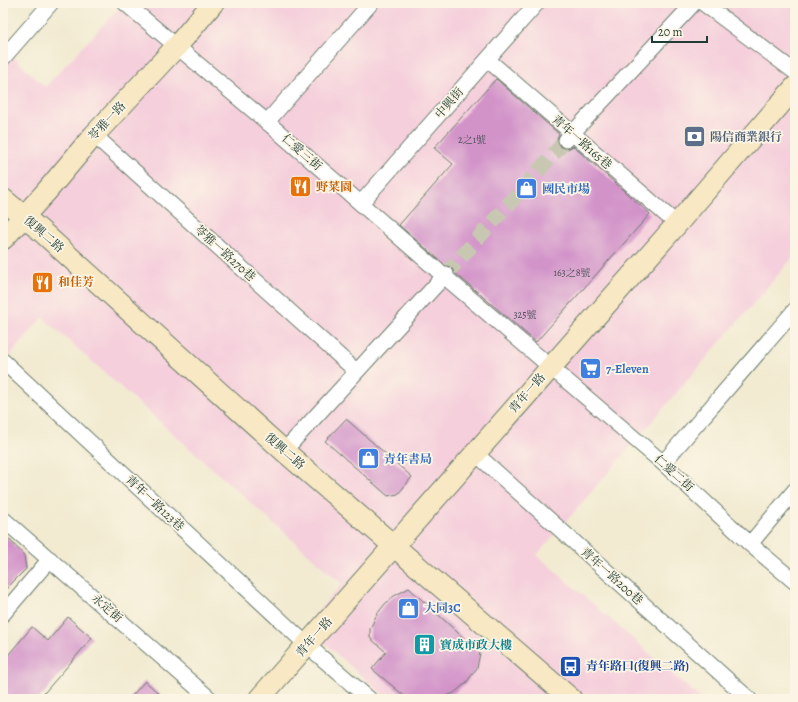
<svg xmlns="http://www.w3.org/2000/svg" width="798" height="702" font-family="Alegreya,'Noto Serif TC',serif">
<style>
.built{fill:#f5cfdc}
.building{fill:#d293c9}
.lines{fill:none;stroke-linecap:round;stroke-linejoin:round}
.street-tunnel{stroke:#c8c8b2;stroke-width:15;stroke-dasharray:15 8;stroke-linecap:butt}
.street-casing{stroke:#697a6b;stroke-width:17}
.secondary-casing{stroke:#697a6b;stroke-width:23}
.street{stroke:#fff;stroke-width:15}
.secondary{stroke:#f8e8c3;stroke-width:21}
.labels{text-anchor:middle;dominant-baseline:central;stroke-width:3.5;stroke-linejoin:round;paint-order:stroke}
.number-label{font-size:10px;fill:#4c5259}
.street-label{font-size:12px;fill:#1f3d34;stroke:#fcf5e5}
.service-label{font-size:12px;font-weight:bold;fill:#4e5e75;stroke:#fcf5e5;text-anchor:start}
.food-label{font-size:12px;font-weight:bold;fill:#c56008;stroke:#fcf5e5;text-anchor:start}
.shop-label{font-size:12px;font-weight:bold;fill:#366cbe;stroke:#fcf5e5;text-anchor:start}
.culture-label{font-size:12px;font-weight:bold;fill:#0d838f;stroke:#fcf5e5;text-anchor:start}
.transit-label{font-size:12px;font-weight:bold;fill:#164399;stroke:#fcf5e5;text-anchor:start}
</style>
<rect width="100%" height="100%" fill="#fcf5e5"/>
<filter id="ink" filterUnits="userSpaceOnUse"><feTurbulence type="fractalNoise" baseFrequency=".025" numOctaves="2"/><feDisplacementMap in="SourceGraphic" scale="8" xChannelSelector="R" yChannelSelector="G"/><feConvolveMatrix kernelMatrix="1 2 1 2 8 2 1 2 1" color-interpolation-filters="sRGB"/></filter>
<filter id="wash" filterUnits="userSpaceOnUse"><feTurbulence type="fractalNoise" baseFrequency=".012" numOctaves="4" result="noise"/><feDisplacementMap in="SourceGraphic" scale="16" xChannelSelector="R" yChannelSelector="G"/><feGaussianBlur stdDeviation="0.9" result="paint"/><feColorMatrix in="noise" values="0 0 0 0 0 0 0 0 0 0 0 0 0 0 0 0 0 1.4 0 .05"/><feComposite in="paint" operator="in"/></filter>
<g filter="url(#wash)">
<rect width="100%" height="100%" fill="#f2ebd2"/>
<!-- built -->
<polygon class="built" points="124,3 795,3 795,255 537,555 701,699 388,699 305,626 342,584 42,317 3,364 3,47 45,87"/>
<g id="blocks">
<!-- building -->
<g class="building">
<polygon points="496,79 559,134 557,138 557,142 560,147 564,149 568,149 573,146 650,214 536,342 455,273 452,267 445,265 399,225 453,164 434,148"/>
<polygon points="346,419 412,477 398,494 388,496 325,441"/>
<polygon points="3,533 24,555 26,569 3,592"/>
<polygon points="409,588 480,653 477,668 466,683 454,693 439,699 408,699 372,669 386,652 370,638 370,629 377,614 385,604 394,596"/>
<polygon points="68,617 92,638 39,699 13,699 3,690 3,661 32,627 48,641"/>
<polygon points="145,681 165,699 129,699"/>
</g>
</g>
</g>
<g filter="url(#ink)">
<use href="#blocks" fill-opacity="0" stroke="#697a6b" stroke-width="1"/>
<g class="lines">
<!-- street-tunnel -->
<polyline class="street-tunnel" points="446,274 566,140"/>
<defs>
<g id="street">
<polyline points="125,3 267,122 444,276 663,463 750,544 795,582"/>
<polyline points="703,3 795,72"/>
<polyline points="3,58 51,3"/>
<polyline points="488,60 677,224"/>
<polyline points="267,122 371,3"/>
<polyline points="94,135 356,371"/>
<polyline points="566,140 694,3"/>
<polyline points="361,203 537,3"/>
<polyline points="3,361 307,645 369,699"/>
<polyline points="284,451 446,274"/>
<polyline points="475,453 749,699"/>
<polyline points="663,463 795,310"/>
<polyline points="3,519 210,699"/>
<polyline points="750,544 795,490"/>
<polyline points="3,614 50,559"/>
</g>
<g id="secondary">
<polyline points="3,199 41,231 284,451 571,699"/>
<polyline points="3,239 46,192 94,135 177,46 213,3"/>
<polyline points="259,699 677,224 795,87"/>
</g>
</defs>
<!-- street casing -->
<use href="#street" class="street-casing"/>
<!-- secondary casing -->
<use href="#secondary" class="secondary-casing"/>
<!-- street -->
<use href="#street" class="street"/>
<!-- secondary -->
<use href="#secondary" class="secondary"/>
</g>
</g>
<!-- icons -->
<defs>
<symbol id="bank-square" viewBox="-11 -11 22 22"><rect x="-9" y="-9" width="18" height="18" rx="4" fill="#5c6f8a" stroke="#fcf5e5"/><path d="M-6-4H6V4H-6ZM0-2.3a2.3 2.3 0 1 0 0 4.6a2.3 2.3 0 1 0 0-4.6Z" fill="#fff"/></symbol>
<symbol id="restaurant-square" viewBox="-11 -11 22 22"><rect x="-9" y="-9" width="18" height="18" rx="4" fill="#e8710a" stroke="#fcf5e5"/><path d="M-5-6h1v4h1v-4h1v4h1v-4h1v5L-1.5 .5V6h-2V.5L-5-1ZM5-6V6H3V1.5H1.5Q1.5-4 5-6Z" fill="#fff"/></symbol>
<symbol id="shop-square" viewBox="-11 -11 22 22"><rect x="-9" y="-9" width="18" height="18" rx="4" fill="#3f7fe0" stroke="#fcf5e5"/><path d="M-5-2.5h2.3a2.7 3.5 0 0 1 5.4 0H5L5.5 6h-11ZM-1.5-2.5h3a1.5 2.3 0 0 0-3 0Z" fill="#fff"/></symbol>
<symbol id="supermarket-square" viewBox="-11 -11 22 22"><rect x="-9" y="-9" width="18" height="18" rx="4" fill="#3f7fe0" stroke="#fcf5e5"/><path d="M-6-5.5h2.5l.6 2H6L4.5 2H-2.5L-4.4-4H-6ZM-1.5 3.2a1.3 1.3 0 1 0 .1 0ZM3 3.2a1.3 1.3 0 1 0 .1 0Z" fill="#fff"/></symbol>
<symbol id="building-square" viewBox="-11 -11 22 22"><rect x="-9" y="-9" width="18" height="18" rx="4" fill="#0f9aa8" stroke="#fcf5e5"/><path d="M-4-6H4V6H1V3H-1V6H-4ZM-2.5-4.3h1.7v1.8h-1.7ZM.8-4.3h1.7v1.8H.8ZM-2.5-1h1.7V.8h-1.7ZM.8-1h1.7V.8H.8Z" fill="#fff"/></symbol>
<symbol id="bus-square" viewBox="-11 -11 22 22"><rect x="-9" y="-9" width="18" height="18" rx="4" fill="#1a4fb4" stroke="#fcf5e5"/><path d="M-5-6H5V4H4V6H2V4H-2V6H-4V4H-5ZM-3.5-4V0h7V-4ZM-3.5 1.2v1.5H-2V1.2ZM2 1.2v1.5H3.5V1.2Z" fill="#fff"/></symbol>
</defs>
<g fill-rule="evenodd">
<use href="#bank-square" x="682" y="124" width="25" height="25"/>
<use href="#restaurant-square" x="288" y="174" width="25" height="25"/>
<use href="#shop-square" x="514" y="176" width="25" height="25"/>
<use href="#restaurant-square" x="30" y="270" width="25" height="25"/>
<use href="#supermarket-square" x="578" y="356" width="25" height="25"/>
<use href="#shop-square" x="356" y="446" width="25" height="25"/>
<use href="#shop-square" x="396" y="596" width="25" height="25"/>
<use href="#building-square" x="412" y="632" width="25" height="25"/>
<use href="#bus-square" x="558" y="654" width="25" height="25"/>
</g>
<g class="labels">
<!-- number labels -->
<g class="number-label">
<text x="472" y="139">2之1號</text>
<text x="572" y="272">163之8號</text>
<text x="525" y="314">325號</text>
</g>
<!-- street labels -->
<g class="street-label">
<text transform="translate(449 103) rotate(-49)">中興街</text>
<text transform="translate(107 121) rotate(-47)">苓雅一路</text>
<text transform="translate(582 142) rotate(41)">青年一路165巷</text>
<text transform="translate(302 152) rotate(41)">仁愛三街</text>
<text transform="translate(44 234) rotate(41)">復興二路</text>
<text transform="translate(225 253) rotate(42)">苓雅一路270巷</text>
<text transform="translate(527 393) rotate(-49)">青年一路</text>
<text transform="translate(285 451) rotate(41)">復興二路</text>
<text transform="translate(674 473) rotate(42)">仁愛二街</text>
<text transform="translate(155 503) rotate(43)">青年一路123巷</text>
<text transform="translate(612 576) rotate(42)">青年一路200巷</text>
<text transform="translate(107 608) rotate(41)">永定街</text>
<text transform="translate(314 637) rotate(-49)">青年一路</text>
</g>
<!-- service labels -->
<g class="service-label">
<text x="710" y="137">陽信商業銀行</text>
</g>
<!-- food labels -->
<g class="food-label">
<text x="316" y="187">野菜園</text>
<text x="58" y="282">和佳芳</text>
</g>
<!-- shop labels -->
<g class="shop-label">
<text x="542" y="189">國民市場</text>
<text x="606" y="369">7-Eleven</text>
<text x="384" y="459">青年書局</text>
<text x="424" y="608">大同3C</text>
</g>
<!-- culture labels -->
<g class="culture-label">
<text x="440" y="645">寶成市政大樓</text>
</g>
<!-- transit labels -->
<g class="transit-label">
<text x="586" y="666">青年路口(復興二路)</text>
</g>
</g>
<!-- margin -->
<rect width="798" height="702" fill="none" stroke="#fcf5e5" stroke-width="16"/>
<!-- scale -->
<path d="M652 36v6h55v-6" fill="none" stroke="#1f3d34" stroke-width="2"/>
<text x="658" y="36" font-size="12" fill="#1f3d34" stroke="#fcf5e5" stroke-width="3" paint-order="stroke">20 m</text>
</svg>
